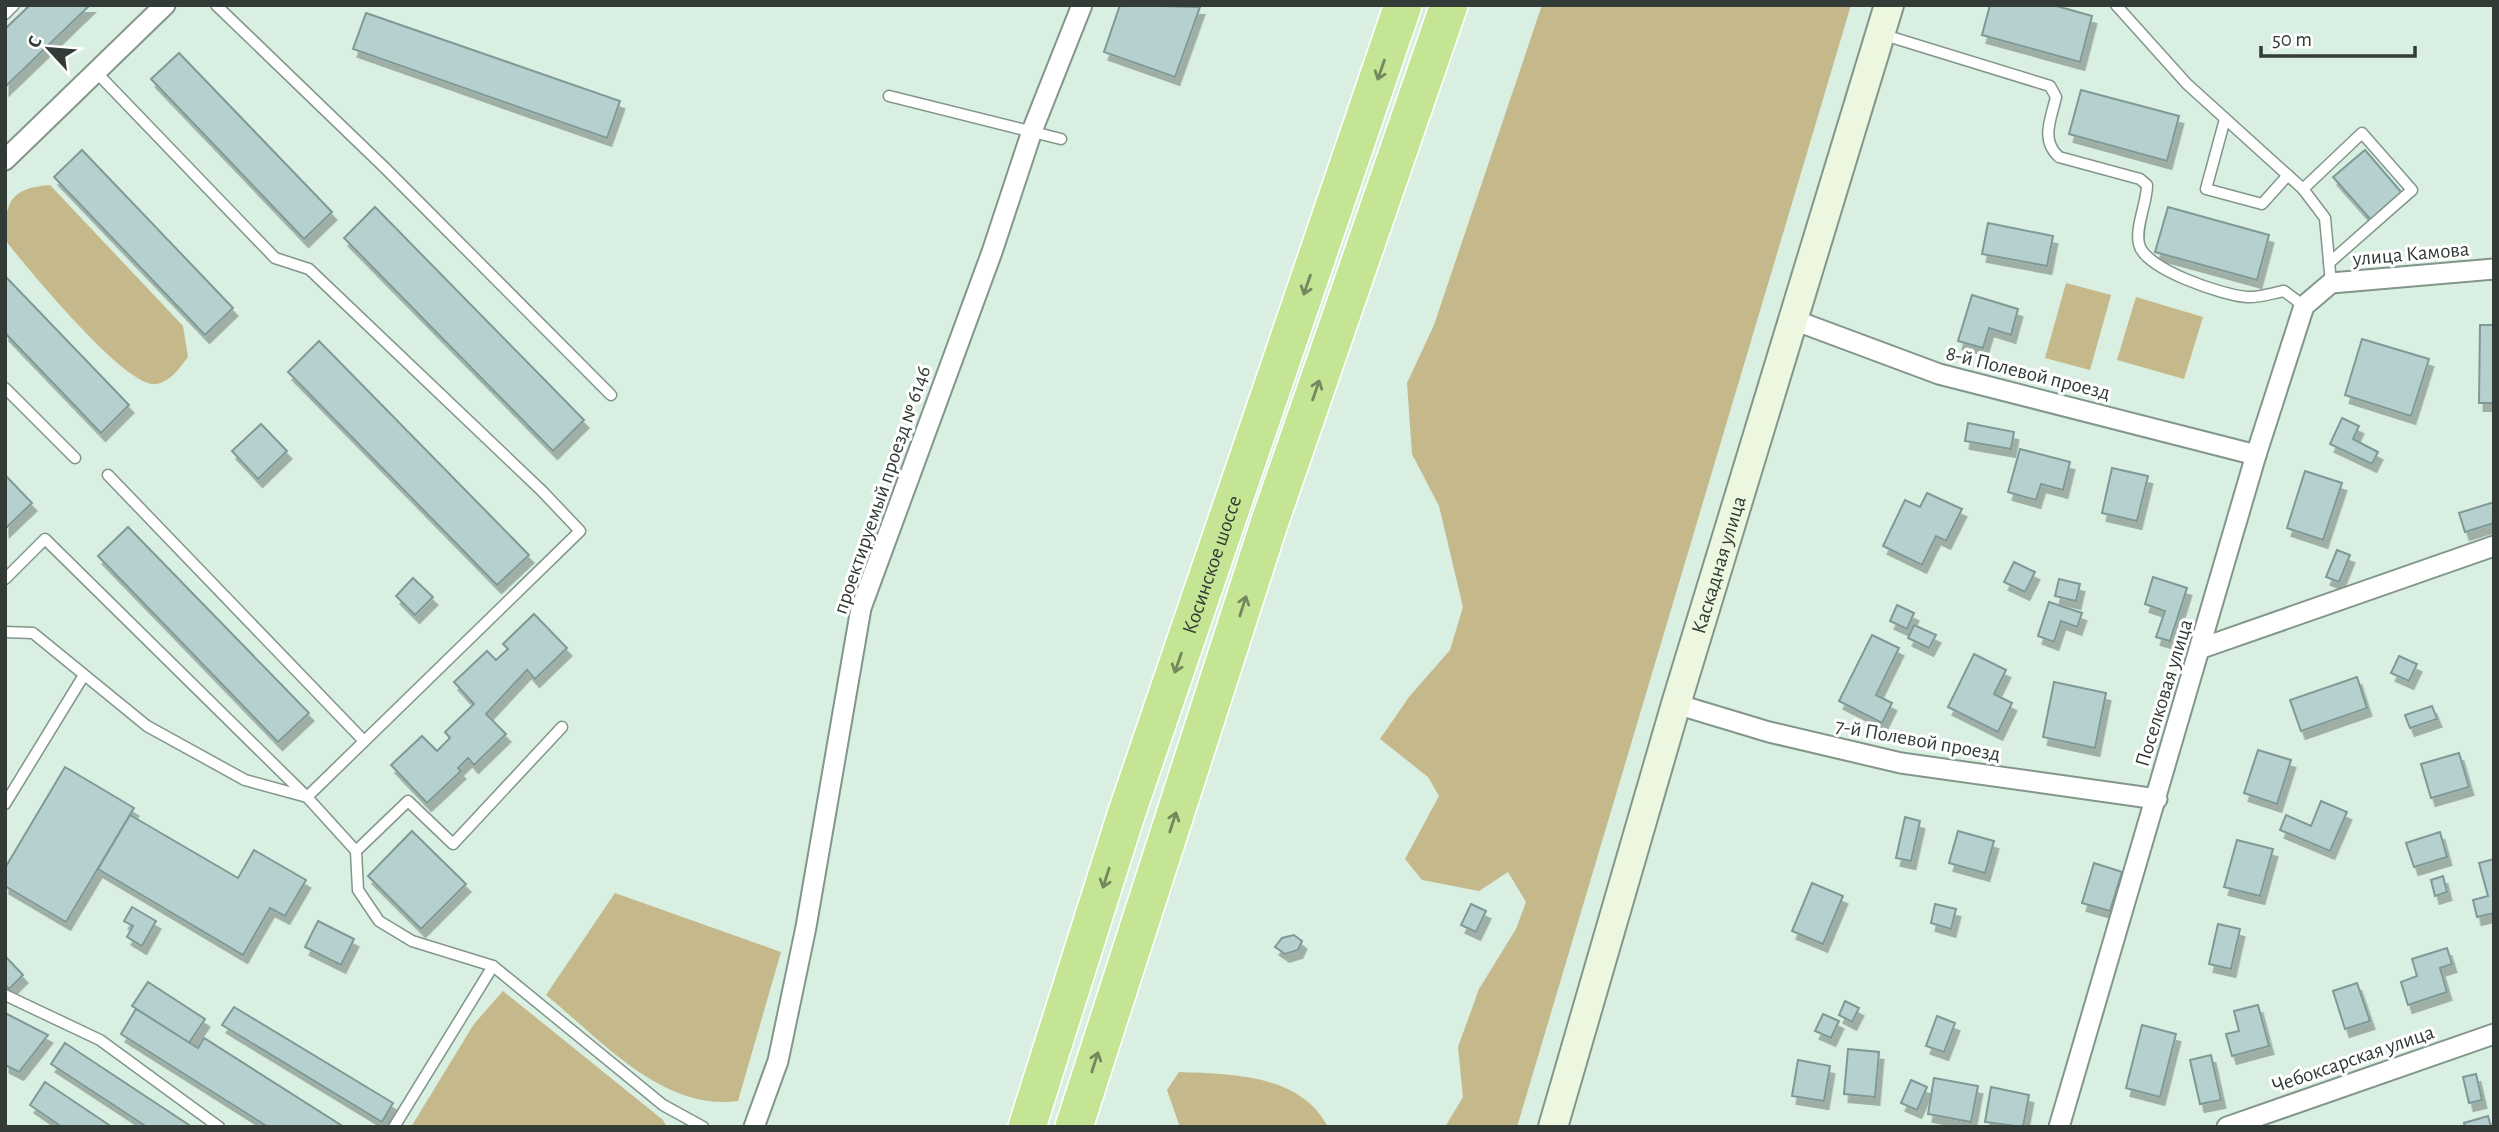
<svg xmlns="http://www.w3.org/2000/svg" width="2499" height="1132" font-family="'Alegreya Sans',sans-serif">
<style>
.green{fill:#c5b88b}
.building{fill:#b5d0ce;stroke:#7f9997;stroke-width:2;filter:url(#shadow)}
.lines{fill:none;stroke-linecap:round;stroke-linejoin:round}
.lane-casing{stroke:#82968a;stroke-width:13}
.street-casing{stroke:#82968a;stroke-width:23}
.secondary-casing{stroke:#82968a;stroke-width:32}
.highway-casing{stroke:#fff;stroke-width:40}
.lane{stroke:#fff;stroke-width:10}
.street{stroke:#fff;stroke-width:19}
.secondary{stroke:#edf7df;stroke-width:28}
.highway{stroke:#c4e593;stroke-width:37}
.oneway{stroke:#74885f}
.labels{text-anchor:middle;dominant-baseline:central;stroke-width:6;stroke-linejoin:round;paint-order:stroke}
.street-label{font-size:21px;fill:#323b35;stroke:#fff}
</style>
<defs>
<filter id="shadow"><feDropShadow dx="4.5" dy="8" stdDeviation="0" flood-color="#0004"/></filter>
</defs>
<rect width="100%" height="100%" fill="#d9efe1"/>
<!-- green -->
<g class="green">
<polygon points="1542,5 1851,5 1517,1127 1445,1127 1463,1097 1458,1047 1479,989 1516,929 1526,902 1508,872 1479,891 1422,880 1405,859 1439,796 1428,777 1380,739 1409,697 1450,650 1463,607 1439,506 1412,454 1407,383 1434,325"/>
<path d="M50,185L183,326L188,357C180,367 171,382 156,384C126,389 26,266 5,240C5,203 9,188 50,185Z"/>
<polygon points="2066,283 2111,295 2090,370 2045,358"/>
<polygon points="2136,297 2203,317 2184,379 2117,360"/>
<path d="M615,893L781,952L738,1101C663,1112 599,1038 546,995Z"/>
<polygon points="503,991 663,1120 667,1127 411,1127 474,1024"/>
<path d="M1179,1072C1232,1074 1300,1074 1328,1127H1180L1167,1090Z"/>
</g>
<!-- building -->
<g class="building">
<polygon points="30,5 90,5 5,87 5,29"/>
<polygon points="1120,5 1200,7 1175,77 1104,52"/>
<polygon points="1990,5 2053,5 2092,16 2080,62 1982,35"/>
<polygon points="366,13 620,101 607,138 353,49"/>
<polygon points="179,53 332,212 304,239 151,79"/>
<polygon points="2081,90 2179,116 2167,161 2069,134"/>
<polygon points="82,150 233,308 205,335 54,177"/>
<polygon points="2365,150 2402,193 2371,220 2333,177"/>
<polygon points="375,207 584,420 553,451 344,238"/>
<polygon points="2168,207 2269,235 2257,280 2155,252"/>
<polygon points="1988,223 2053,236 2047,266 1982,254"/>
<polygon points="5,276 129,405 101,433 5,333"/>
<polygon points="1972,295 2018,309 2011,335 1989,328 1983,348 1958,341"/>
<polygon points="2480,325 2494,325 2494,403 2479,403"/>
<polygon points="2362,339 2429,359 2411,416 2345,395"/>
<polygon points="319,341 529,555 497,585 288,372"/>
<polygon points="2342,418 2359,426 2353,439 2378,452 2372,464 2330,444"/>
<polygon points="1968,423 2014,432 2011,449 1965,441"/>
<polygon points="261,424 287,451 258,479 232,451"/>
<polygon points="2020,449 2070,462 2063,490 2041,484 2036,500 2008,492"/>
<polygon points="2112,468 2148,476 2137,521 2102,513"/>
<polygon points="2305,471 2342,483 2323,540 2287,528"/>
<polygon points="5,475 32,503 5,529"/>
<polygon points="1927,493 1962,509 1946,541 1936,536 1922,565 1883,546 1905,500 1920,507"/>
<polygon points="2494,502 2494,523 2465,532 2459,513"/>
<polygon points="128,527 309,713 278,742 98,556"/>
<polygon points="2337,550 2350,555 2339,582 2326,577"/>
<polygon points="2014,562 2035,572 2025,592 2004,582"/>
<polygon points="2153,577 2187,588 2170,641 2156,637 2165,611 2145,604"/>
<polygon points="413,578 433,597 415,615 396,596"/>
<polygon points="2059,579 2080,584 2076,601 2055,596"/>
<polygon points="2049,602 2082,613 2077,627 2061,621 2054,642 2038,636"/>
<polygon points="1897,605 1914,613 1907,629 1890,621"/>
<polygon points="534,614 567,648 535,679 527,670 486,714 506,734 474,765 468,758 458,768 461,771 427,803 391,765 422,736 437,751 450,738 445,732 474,704 454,682 487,651 496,660 508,649 503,644"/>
<polygon points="1914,625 1936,635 1929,648 1908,638"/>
<polygon points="1872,635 1899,648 1876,695 1892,703 1882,723 1839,701"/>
<polygon points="1974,654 2006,670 1994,694 2012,703 1998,732 1948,707"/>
<polygon points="2399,656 2417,664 2409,681 2391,673"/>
<polygon points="2357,677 2367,708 2301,731 2290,700"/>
<polygon points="2054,682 2106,693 2095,748 2043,737"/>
<polygon points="2432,706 2437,719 2410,728 2405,715"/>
<polygon points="2258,750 2291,760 2277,804 2244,793"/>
<polygon points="2459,753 2469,787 2431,798 2421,764"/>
<polygon points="65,767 134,808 66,922 5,886 5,868"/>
<polygon points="2321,801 2347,812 2330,851 2280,830 2286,815 2311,826"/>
<polygon points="130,815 238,878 254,850 306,880 285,916 270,908 243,955 98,869"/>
<polygon points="1905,817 1920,821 1911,861 1896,858"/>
<polygon points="412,831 466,884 421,929 368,876"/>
<polygon points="1958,831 1994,841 1985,873 1949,863"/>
<polygon points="2440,832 2447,857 2414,867 2406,843"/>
<polygon points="2237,840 2273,849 2260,896 2224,887"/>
<polygon points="2494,859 2494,913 2477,917 2473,900 2488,896 2479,863"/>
<polygon points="2094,863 2122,872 2110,911 2082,903"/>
<polygon points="2443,876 2447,892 2435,896 2431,880"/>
<polygon points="1812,883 1843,896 1823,944 1792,931"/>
<polygon points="1471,904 1486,911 1476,932 1461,925"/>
<polygon points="1935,904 1956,909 1951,929 1931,923"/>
<polygon points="132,907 156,921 142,946 127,937 133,926 124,921"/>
<polygon points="318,921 354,939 341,965 305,947"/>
<polygon points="2218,924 2240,929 2231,969 2209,964"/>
<polygon points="1294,935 1302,941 1298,950 1285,954 1275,947 1282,938"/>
<polygon points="2447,948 2452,964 2440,968 2447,992 2408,1005 2401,982 2417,976 2412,959"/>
<polygon points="5,956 23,975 9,989 5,985"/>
<polygon points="148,982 205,1019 189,1043 132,1006"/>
<polygon points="2357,983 2370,1021 2345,1029 2333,991"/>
<polygon points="1845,1001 1859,1008 1852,1022 1839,1015"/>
<polygon points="2258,1005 2269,1046 2232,1056 2226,1034 2239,1031 2234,1011"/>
<polygon points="234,1007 393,1103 382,1122 222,1025"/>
<polygon points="136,1009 198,1048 204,1038 344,1127 268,1127 121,1034"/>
<polygon points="5,1013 48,1035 19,1072 5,1065"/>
<polygon points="1823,1014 1839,1021 1831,1038 1815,1031"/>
<polygon points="1937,1016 1955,1023 1944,1052 1926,1046"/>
<polygon points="2142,1025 2176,1034 2160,1097 2126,1088"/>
<polygon points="65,1043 192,1127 147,1127 51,1064"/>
<polygon points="1848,1049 1879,1052 1875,1097 1844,1094"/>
<polygon points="2211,1055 2221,1100 2200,1104 2190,1060"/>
<polygon points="1798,1060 1830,1066 1824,1101 1792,1096"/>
<polygon points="2476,1074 2482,1100 2469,1103 2463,1077"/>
<polygon points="1934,1078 1978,1086 1971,1122 1928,1114"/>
<polygon points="1911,1080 1927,1087 1917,1110 1901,1103"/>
<polygon points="45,1082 112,1127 62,1127 30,1105"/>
<polygon points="1991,1087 2029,1095 2023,1127 1985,1122"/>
<polygon points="2488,1116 2491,1127 2465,1127 2464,1123"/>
</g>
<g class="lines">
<defs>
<g id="lane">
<polyline points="216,5 385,168 611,395"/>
<polyline points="2116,5 2187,84 2303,189 2325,218 2331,283"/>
<polyline points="5,14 14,5"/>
<path d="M1881,34L2050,86L2056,97C2051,119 2040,140 2059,157L2140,179L2147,185C2147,203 2135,227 2139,244C2144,269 2222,295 2247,297C2258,298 2273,293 2284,291L2304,306"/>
<polyline points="889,96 1061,139"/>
<polyline points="2225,119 2206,189 2262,204 2288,175"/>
<polyline points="2303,189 2362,133 2412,190 2329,263"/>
<polyline points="5,388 75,458"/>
<polyline points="108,475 364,741"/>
<polyline points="5,579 45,539 307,797 580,531 542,491 309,269 275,258 96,72"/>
<polyline points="5,632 33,633 147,726 245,780 307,797 356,851 358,890 379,921 412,941 493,966 663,1105 703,1127"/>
<polyline points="5,804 84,675"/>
<polyline points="356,851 408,801 453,844 562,727"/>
<polyline points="5,995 100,1040 219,1127"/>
<polyline points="394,1127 493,966"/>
</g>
<g id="street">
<polyline points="5,160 165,5"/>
<polyline points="1794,320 1939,374 2256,455"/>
<polyline points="2202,648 2494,546"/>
<polyline points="1676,704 1769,732 1901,763 2157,799"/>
<polyline points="754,1127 778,1061 806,927 861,608 992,252 1032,131 1082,5"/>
<polyline points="2059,1127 2256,455 2304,306 2331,283 2494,269"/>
<polyline points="2227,1127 2494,1034"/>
</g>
<g id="secondary">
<path id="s1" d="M1553,1127L1676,704L1889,5"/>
</g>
<g id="highway">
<path id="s2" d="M1027,1127L1125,818L1403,5"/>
<polyline points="1074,1127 1269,524 1449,5"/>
</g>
</defs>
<!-- lane casing -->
<use href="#lane" class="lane-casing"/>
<!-- street casing -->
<use href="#street" class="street-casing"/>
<!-- secondary casing -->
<use href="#secondary" class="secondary-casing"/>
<!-- highway casing -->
<use href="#highway" class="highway-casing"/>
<!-- lane -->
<use href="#lane" class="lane"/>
<!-- street -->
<use href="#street" class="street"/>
<!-- secondary -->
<use href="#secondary" class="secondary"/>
<!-- highway -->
<use href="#highway" class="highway"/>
</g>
<!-- one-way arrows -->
<defs><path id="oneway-shaft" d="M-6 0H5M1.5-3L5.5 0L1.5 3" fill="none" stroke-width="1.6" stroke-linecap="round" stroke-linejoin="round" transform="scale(1.75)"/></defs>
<g class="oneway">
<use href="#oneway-shaft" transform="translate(1381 70) rotate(109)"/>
<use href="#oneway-shaft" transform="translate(1307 285) rotate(109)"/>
<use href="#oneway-shaft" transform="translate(1316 390) rotate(-71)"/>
<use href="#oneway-shaft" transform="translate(1243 606) rotate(-72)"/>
<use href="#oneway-shaft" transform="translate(1178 663) rotate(109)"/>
<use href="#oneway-shaft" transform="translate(1173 822) rotate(-72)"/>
<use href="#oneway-shaft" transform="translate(1106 878) rotate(108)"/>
<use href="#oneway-shaft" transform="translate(1095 1062) rotate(-72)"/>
</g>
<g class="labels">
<!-- street labels -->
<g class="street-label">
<text transform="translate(2411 254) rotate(-5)">улица Камова</text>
<text transform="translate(2028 373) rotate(14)">8-й Полевой проезд</text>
<text transform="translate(882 490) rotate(-71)">проектируемый проезд № 6146</text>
<text stroke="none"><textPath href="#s2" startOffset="592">Косинское шоссе</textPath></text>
<text stroke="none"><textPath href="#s1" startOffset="586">Каскадная улица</textPath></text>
<text transform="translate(2164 693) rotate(-73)">Поселковая улица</text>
<text transform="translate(1918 740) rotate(10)">7-й Полевой проезд</text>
<text transform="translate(2353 1059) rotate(-19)">Чебоксарская улица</text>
</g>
</g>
<!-- border -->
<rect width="2499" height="1132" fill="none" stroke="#323b35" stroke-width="14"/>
<!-- north arrow -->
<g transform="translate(49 49) rotate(296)" stroke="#ffffff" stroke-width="5" paint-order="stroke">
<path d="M0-5L12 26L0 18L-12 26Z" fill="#323b35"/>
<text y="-10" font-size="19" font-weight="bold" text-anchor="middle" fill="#323b35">С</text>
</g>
<!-- scale -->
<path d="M2261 46v10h154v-10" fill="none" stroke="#323b35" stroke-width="3.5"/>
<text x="2272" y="46" font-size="21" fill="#323b35" stroke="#ffffff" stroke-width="5" paint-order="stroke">50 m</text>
</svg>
